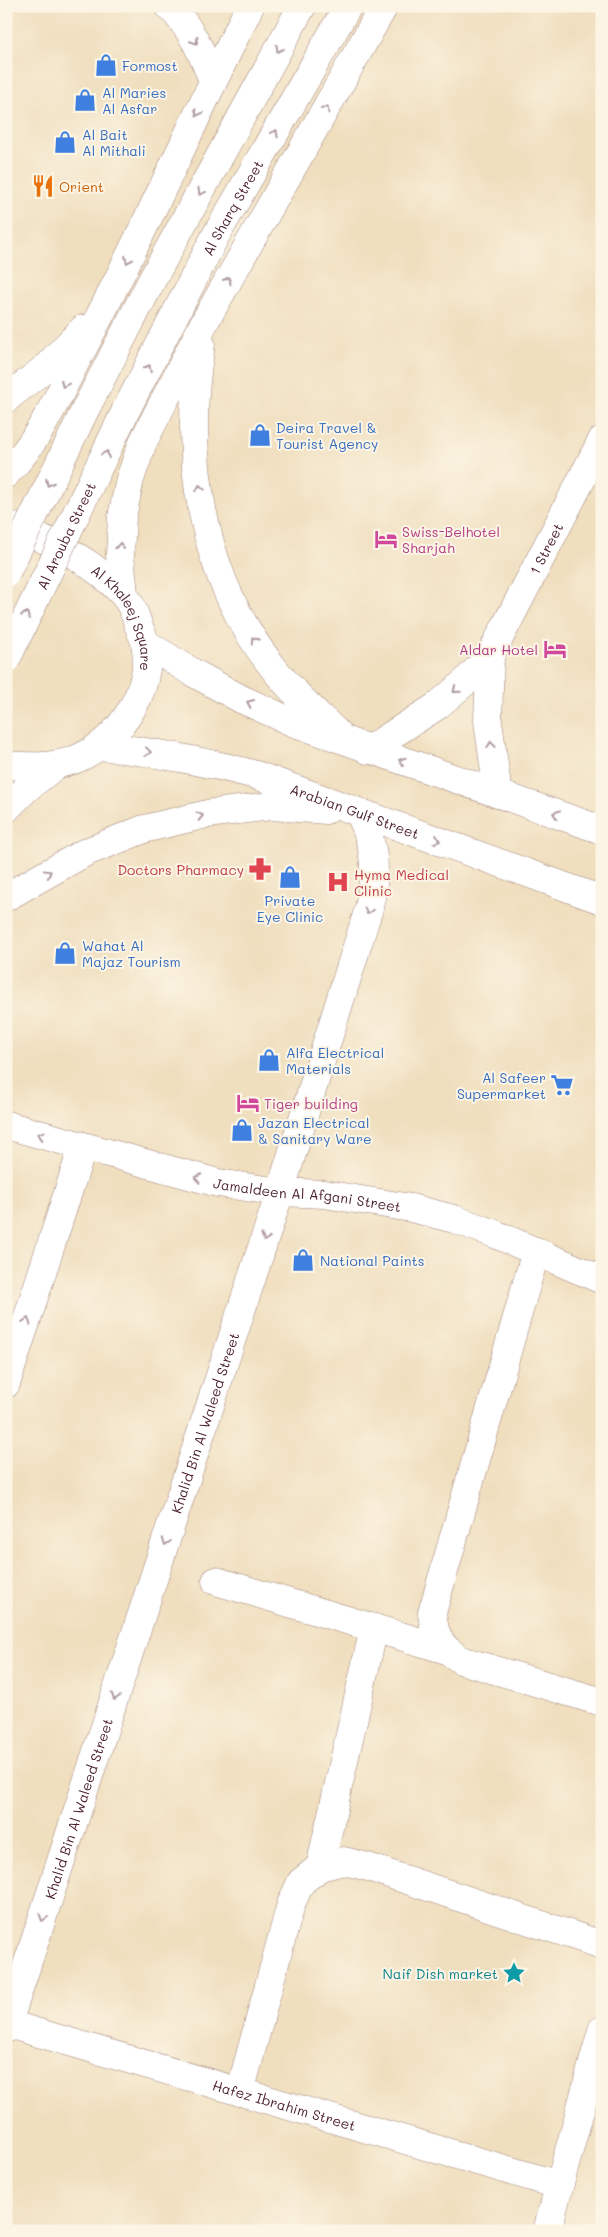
<svg xmlns="http://www.w3.org/2000/svg" width="608" height="2237" font-family="Mali,sans-serif">
<style>
.lines{fill:none;stroke-linecap:round;stroke-linejoin:round}
.minor-casing{stroke:#9d7f75;stroke-width:29}
.major-casing{stroke:#9d7f75;stroke-width:29}
.minor{stroke:#fff;stroke-width:28}
.major{stroke:#fff;stroke-width:28}
.major-bridge-casing{stroke:#9d7f75;stroke-width:29;stroke-linecap:butt}
.major-bridge{stroke:#fff;stroke-width:28}
.oneway{stroke:#ae9aa0}
.labels{text-anchor:middle;dominant-baseline:central;stroke-width:4;stroke-linejoin:round;paint-order:stroke}
.shop-label{font-size:14px;fill:#366cbe;stroke:#fcf5e5;text-anchor:start}
.food-label{font-size:14px;fill:#c56008;stroke:#fcf5e5;text-anchor:start}
.street-label{font-size:14px;fill:#4a1f2b;stroke:#fcf5e5}
.hotel-label{font-size:14px;fill:#b23c85;stroke:#fcf5e5;text-anchor:start}
.health-label{font-size:14px;fill:#be3a42;stroke:#fcf5e5;text-anchor:end}
.culture-label{font-size:14px;fill:#0d838f;stroke:#fcf5e5;text-anchor:end}
</style>
<rect width="100%" height="100%" fill="#fcf5e5"/>
<filter id="ink" filterUnits="userSpaceOnUse"><feTurbulence type="fractalNoise" baseFrequency=".02" numOctaves="2"/><feDisplacementMap in="SourceGraphic" scale="10" xChannelSelector="R" yChannelSelector="G"/><feConvolveMatrix kernelMatrix="1 2 1 2 8 2 1 2 1" color-interpolation-filters="sRGB"/></filter>
<filter id="wash" filterUnits="userSpaceOnUse"><feTurbulence type="fractalNoise" baseFrequency=".0096" numOctaves="4" result="noise"/><feDisplacementMap in="SourceGraphic" scale="20" xChannelSelector="R" yChannelSelector="G"/><feGaussianBlur stdDeviation="1.12" result="paint"/><feColorMatrix in="noise" values="0 0 0 0 0 0 0 0 0 0 0 0 0 0 0 0 0 1.4 0 .05"/><feComposite in="paint" operator="in"/></filter>
<g filter="url(#wash)">
<rect width="100%" height="100%" fill="#f0dfbf"/>
</g>
<g filter="url(#ink)">
<g class="lines">
<defs>
<g id="minor">
<path d="M169,6C191,27 202,53 213,81"/>
<polyline points="490,656 488,721 498,794"/>
<path id="s1" d="M368,750L437,706L465,682L490,656L602,440"/>
<path id="s2" d="M6,1125L218,1183L280,1192L324,1194L411,1208L454,1219L495,1234L602,1280"/>
<path d="M536,1251L432,1613C435,1638 440,1646 461,1660L602,1702"/>
<polyline points="6,1384 83,1146"/>
<polyline points="216,1581 444,1649"/>
<polyline points="320,1867 374,1628"/>
<path id="s3" d="M8,2024L559,2185"/>
<path id="s4" d="M6,2029L280,1192L369,908C377,871 376,848 360,814"/>
<polyline points="240,2092 291,1904 301,1882 320,1867 344,1861 368,1867 602,1945"/>
<polyline points="547,2231 602,2030"/>
</g>
<g id="major">
<path d="M201,344C182,453 201,577 272,666C291,691 315,712 338,734"/>
<polyline points="6,399 45,368 83,329"/>
<polyline points="86,408 152,280 302,6"/>
<path id="s5" d="M125,412L215,237L348,6"/>
<path d="M6,474C40,440 58,395 81,352C141,239 193,121 250,6"/>
<path id="s6" d="M6,524C49,539 92,560 123,594C130,601 135,614 138,624C140,630 143,636 145,642C154,689 121,737 81,757C58,768 31,767 6,765"/>
<polyline points="124,594 120,555 122,517 130,479 143,442 204,323 384,6"/>
<polyline points="145,643 192,672 241,699 292,722 602,830"/>
<path id="s7" d="M100,746C153,752 204,761 256,775L602,900"/>
<polyline points="6,809 26,789 56,765"/>
<polyline points="6,897 84,853 144,829 207,814 271,806 326,810"/>
</g>
</defs>
<!-- minor casing -->
<use href="#minor" class="minor-casing"/>
<!-- major casing -->
<use href="#major" class="major-casing"/>
<!-- minor -->
<use href="#minor" class="minor"/>
<!-- major -->
<use href="#major" class="major"/>
<defs>
<g id="major-bridge">
<polyline points="6,573 86,408"/>
<path id="s8" d="M6,660L125,412"/>
</g>
</defs>
<!-- major-bridge casing -->
<use href="#major-bridge" class="major-bridge-casing"/>
<!-- major-bridge -->
<use href="#major-bridge" class="major-bridge"/>
</g>
<!-- one-way arrows -->
<defs><path id="oneway-chevron" d="M-2-3.5L2.5 0L-2 3.5" fill="none" stroke-width="1.6" stroke-linecap="round" stroke-linejoin="round" transform="scale(1.25)"/></defs>
<g class="oneway">
<use href="#oneway-chevron" transform="translate(195 41) rotate(58)"/>
<use href="#oneway-chevron" transform="translate(279 49) rotate(119)"/>
<use href="#oneway-chevron" transform="translate(326 109) rotate(-60)"/>
<use href="#oneway-chevron" transform="translate(198 113) rotate(115)"/>
<use href="#oneway-chevron" transform="translate(275 133) rotate(-60)"/>
<use href="#oneway-chevron" transform="translate(201 192) rotate(119)"/>
<use href="#oneway-chevron" transform="translate(128 260) rotate(115)"/>
<use href="#oneway-chevron" transform="translate(228 280) rotate(-60)"/>
<use href="#oneway-chevron" transform="translate(148 368) rotate(-63)"/>
<use href="#oneway-chevron" transform="translate(64 384) rotate(115)"/>
<use href="#oneway-chevron" transform="translate(106 454) rotate(-65)"/>
<use href="#oneway-chevron" transform="translate(49 483) rotate(116)"/>
<use href="#oneway-chevron" transform="translate(200 488) rotate(-100)"/>
<use href="#oneway-chevron" transform="translate(120 546) rotate(-86)"/>
<use href="#oneway-chevron" transform="translate(26 615) rotate(-66)"/>
<use href="#oneway-chevron" transform="translate(254 640) rotate(-125)"/>
<use href="#oneway-chevron" transform="translate(456 690) rotate(140)"/>
<use href="#oneway-chevron" transform="translate(250 703) rotate(-156)"/>
<use href="#oneway-chevron" transform="translate(491 745) rotate(-98)"/>
<use href="#oneway-chevron" transform="translate(148 752) rotate(7)"/>
<use href="#oneway-chevron" transform="translate(402 761) rotate(-161)"/>
<use href="#oneway-chevron" transform="translate(556 814) rotate(-161)"/>
<use href="#oneway-chevron" transform="translate(200 816) rotate(-13)"/>
<use href="#oneway-chevron" transform="translate(437 840) rotate(19)"/>
<use href="#oneway-chevron" transform="translate(48 873) rotate(-29)"/>
<use href="#oneway-chevron" transform="translate(368 911) rotate(106)"/>
<use href="#oneway-chevron" transform="translate(41 1135) rotate(-165)"/>
<use href="#oneway-chevron" transform="translate(198 1178) rotate(-167)"/>
<use href="#oneway-chevron" transform="translate(265 1238) rotate(108)"/>
<use href="#oneway-chevron" transform="translate(27 1321) rotate(-72)"/>
<use href="#oneway-chevron" transform="translate(166 1542) rotate(108)"/>
<use href="#oneway-chevron" transform="translate(115 1697) rotate(108)"/>
<use href="#oneway-chevron" transform="translate(43 1918) rotate(108)"/>
</g>
</g>
<!-- icons -->
<defs>
<symbol id="shop-bare" viewBox="-9 -9 18 18"><path d="M-5-2.5h2.3a2.7 3.5 0 0 1 5.4 0H5L5.5 6h-11ZM-1.5-2.5h3a1.5 2.3 0 0 0-3 0Z" fill="#3f7fe0" stroke="#fcf5e5" stroke-width="2.5" paint-order="stroke"/></symbol>
<symbol id="restaurant-bare" viewBox="-9 -9 18 18"><path d="M-5-6h1v4h1v-4h1v4h1v-4h1v5L-1.5 .5V6h-2V.5L-5-1ZM5-6V6H3V1.5H1.5Q1.5-4 5-6Z" fill="#e8710a" stroke="#fcf5e5" stroke-width="2.5" paint-order="stroke"/></symbol>
<symbol id="hotel-bare" viewBox="-9 -9 18 18"><path d="M-6-4.5h1.5V1H6V5H4.5V3h-9V5H-6ZM-4 0a1.8 1.8 0 1 1 3.6 0ZM.5 0V-2.5h3Q6-2.5 6 0Z" fill="#d1479c" stroke="#fcf5e5" stroke-width="2.5" paint-order="stroke"/></symbol>
<symbol id="pharmacy-bare" viewBox="-9 -9 18 18"><path d="M-2-6h4v4h4v4h-4v4h-4v-4h-4v-4h4Z" fill="#e0444e" stroke="#fcf5e5" stroke-width="2.5" paint-order="stroke"/></symbol>
<symbol id="hospital-bare" viewBox="-9 -9 18 18"><path d="M-5-5h3v3.5h4V-5h3V5h-3V1.5h-4V5h-3Z" fill="#e0444e" stroke="#fcf5e5" stroke-width="2.5" paint-order="stroke"/></symbol>
<symbol id="supermarket-bare" viewBox="-9 -9 18 18"><path d="M-6-5.5h2.5l.6 2H6L4.5 2H-2.5L-4.4-4H-6ZM-1.5 3.2a1.3 1.3 0 1 0 .1 0ZM3 3.2a1.3 1.3 0 1 0 .1 0Z" fill="#3f7fe0" stroke="#fcf5e5" stroke-width="2.5" paint-order="stroke"/></symbol>
<symbol id="sight-bare" viewBox="-9 -9 18 18"><path d="M0-6L1.8-2.2L6-1.7L2.9 1.2L3.7 5.4L0 3.3L-3.7 5.4L-2.9 1.2L-6-1.7L-1.8-2.2Z" fill="#0f9aa8" stroke="#fcf5e5" stroke-width="2.5" paint-order="stroke"/></symbol>
</defs>
<g fill-rule="evenodd">
<use href="#shop-bare" x="90" y="49" width="32" height="32"/>
<use href="#shop-bare" x="69" y="84" width="32" height="32"/>
<use href="#shop-bare" x="49" y="126" width="32" height="32"/>
<use href="#restaurant-bare" x="27" y="170" width="32" height="32"/>
<use href="#shop-bare" x="244" y="419" width="32" height="32"/>
<use href="#hotel-bare" x="370" y="523" width="32" height="32"/>
<use href="#hotel-bare" x="539" y="633" width="32" height="32"/>
<use href="#pharmacy-bare" x="244" y="853" width="32" height="32"/>
<use href="#shop-bare" x="274" y="861" width="32" height="32"/>
<use href="#hospital-bare" x="322" y="866" width="32" height="32"/>
<use href="#shop-bare" x="49" y="937" width="32" height="32"/>
<use href="#shop-bare" x="253" y="1044" width="32" height="32"/>
<use href="#supermarket-bare" x="546" y="1069" width="32" height="32"/>
<use href="#hotel-bare" x="232" y="1087" width="32" height="32"/>
<use href="#shop-bare" x="226" y="1114" width="32" height="32"/>
<use href="#shop-bare" x="287" y="1244" width="32" height="32"/>
<use href="#sight-bare" x="498" y="1957" width="32" height="32"/>
</g>
<g class="labels">
<!-- shop labels -->
<g class="shop-label">
<text x="122" y="65">Formost</text>
<text x="102" y="92">Al Maries<tspan x="102" dy="16">Al Asfar</tspan></text>
<text x="82" y="134">Al Bait<tspan x="82" dy="16">Al Mithali</tspan></text>
<text x="276" y="427">Deira Travel &amp;<tspan x="276" dy="16">Tourist Agency</tspan></text>
<text x="290" y="900" text-anchor="middle">Private<tspan x="290" dy="16">Eye Clinic</tspan></text>
<text x="82" y="945">Wahat Al<tspan x="82" dy="16">Majaz Tourism</tspan></text>
<text x="286" y="1052">Alfa Electrical<tspan x="286" dy="16">Materials</tspan></text>
<text x="546" y="1077" text-anchor="end">Al Safeer<tspan x="546" dy="16">Supermarket</tspan></text>
<text x="258" y="1122">Jazan Electrical<tspan x="258" dy="16">&amp; Sanitary Ware</tspan></text>
<text x="320" y="1260">National Paints</text>
</g>
<!-- food labels -->
<g class="food-label">
<text x="59" y="186">Orient</text>
</g>
<!-- street labels -->
<g class="street-label">
<text stroke="none"><textPath href="#s5" startOffset="231">Al Sharq Street</textPath></text>
<text stroke="none"><textPath href="#s8" startOffset="138">Al Arouba Street</textPath></text>
<text stroke="none"><textPath href="#s1" startOffset="276">1 Street</textPath></text>
<text stroke="none"><textPath href="#s6" startOffset="159">Al Khaleej Square</textPath></text>
<text stroke="none"><textPath href="#s7" startOffset="264">Arabian Gulf Street</textPath></text>
<text stroke="none"><textPath href="#s2" startOffset="310">Jamaldeen Al Afgani Street</textPath></text>
<text stroke="none"><textPath href="#s4" startOffset="638">Khalid Bin Al Waleed Street</textPath></text>
<text stroke="none"><textPath href="#s4" startOffset="232">Khalid Bin Al Waleed Street</textPath></text>
<text stroke="none"><textPath href="#s3" startOffset="288">Hafez Ibrahim Street</textPath></text>
</g>
<!-- hotel labels -->
<g class="hotel-label">
<text x="402" y="531">Swiss-Belhotel<tspan x="402" dy="16">Sharjah</tspan></text>
<text x="538" y="649" text-anchor="end">Aldar Hotel</text>
<text x="264" y="1103">Tiger building</text>
</g>
<!-- health labels -->
<g class="health-label">
<text x="244" y="869">Doctors Pharmacy</text>
<text x="354" y="874" text-anchor="start">Hyma Medical<tspan x="354" dy="16">Clinic</tspan></text>
</g>
<!-- culture labels -->
<g class="culture-label">
<text x="498" y="1973">Naif Dish market</text>
</g>
</g>
<!-- margin -->
<rect width="608" height="2237" fill="none" stroke="#fcf5e5" stroke-width="25"/>
</svg>
